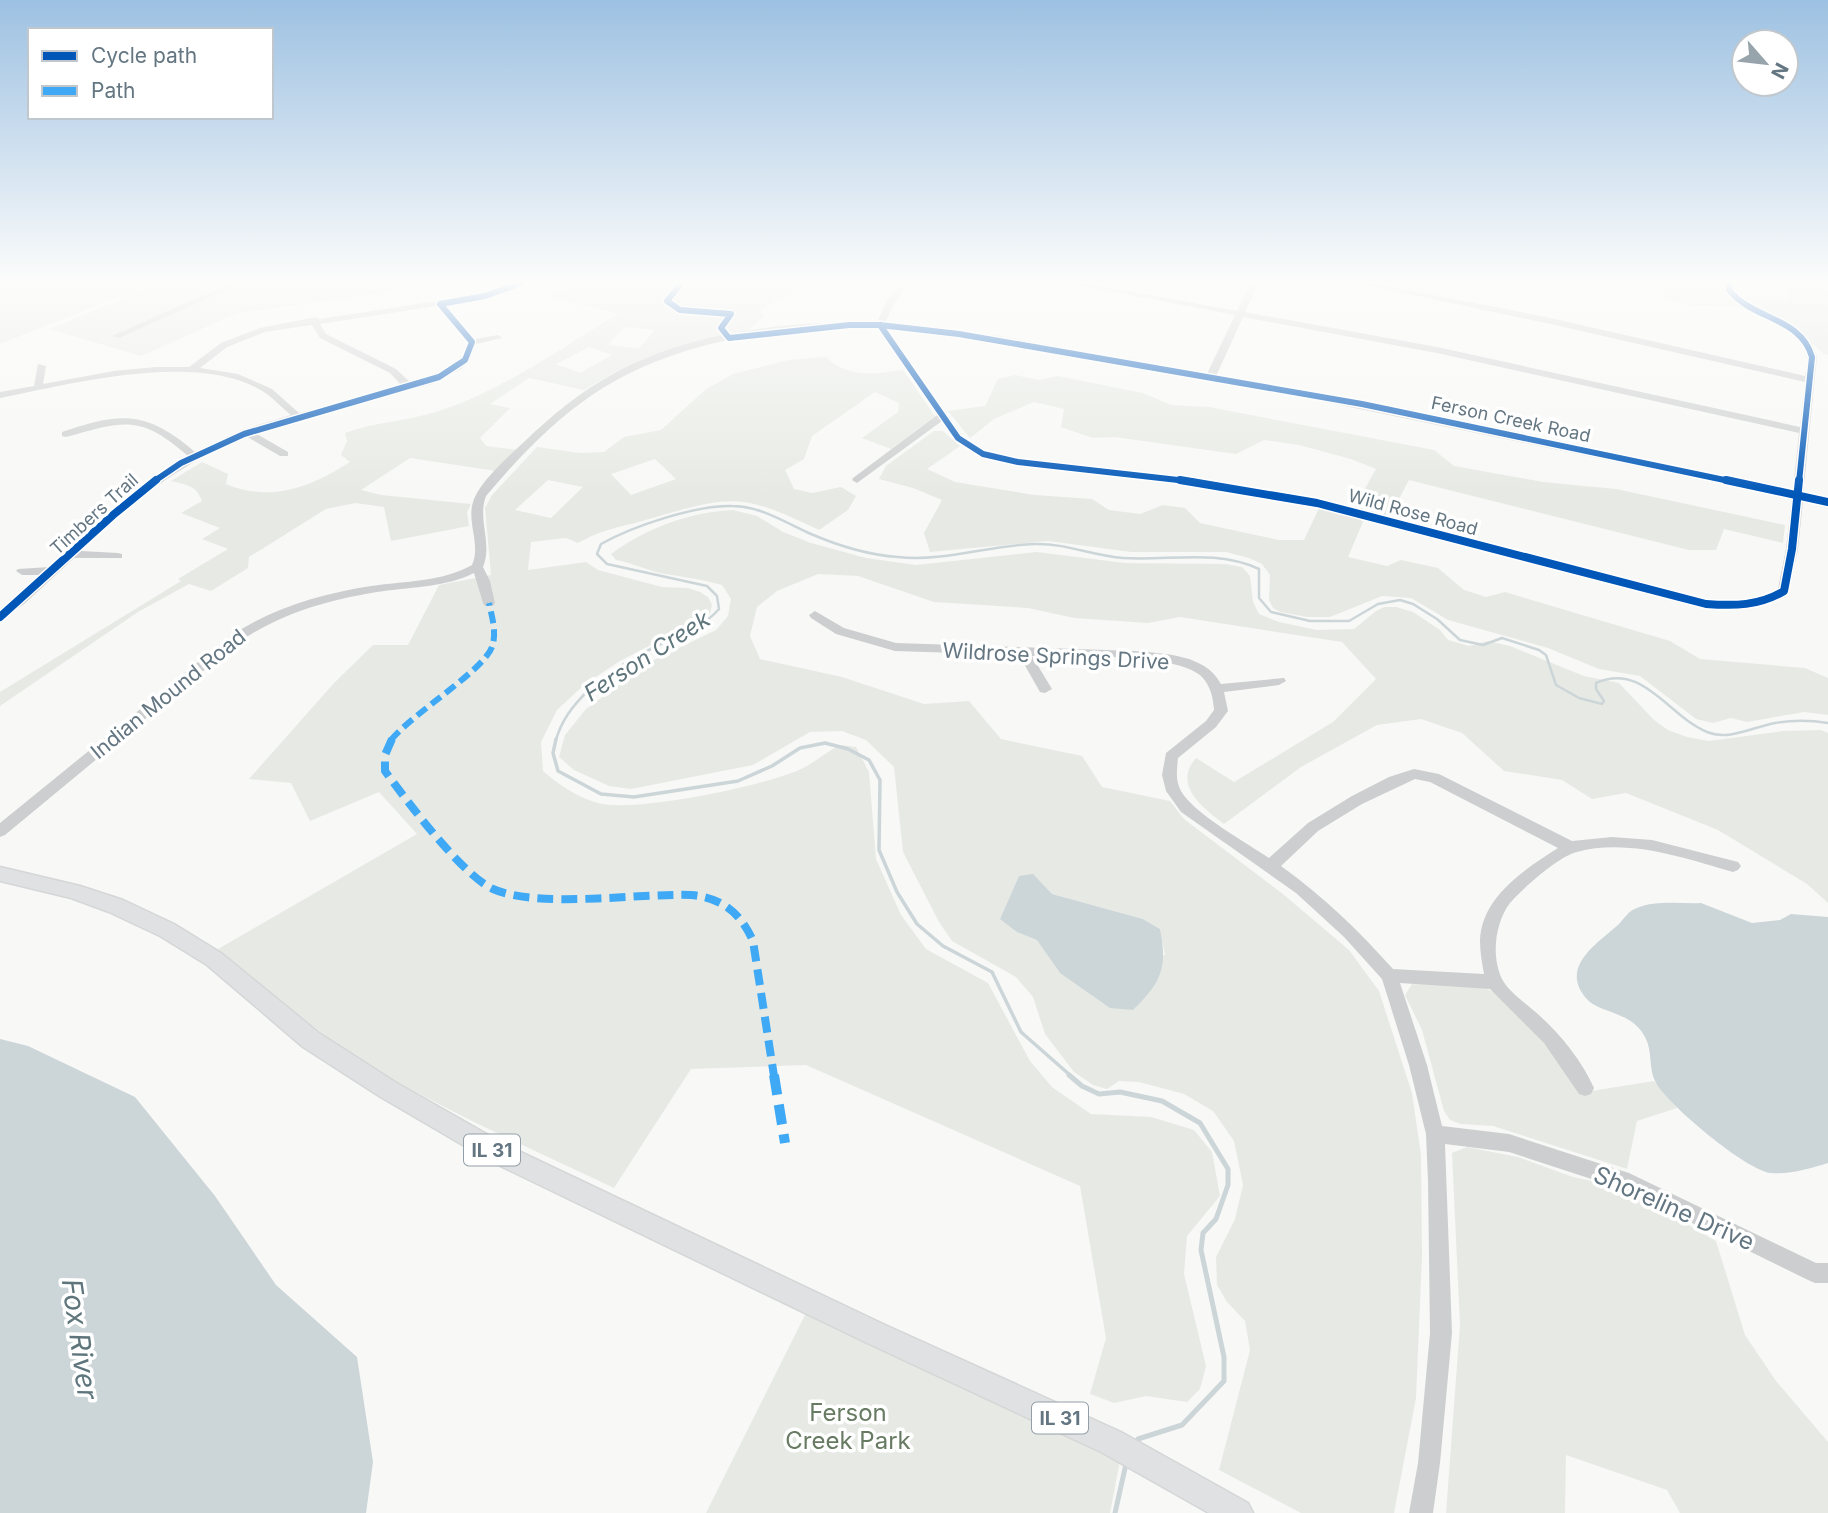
<svg xmlns="http://www.w3.org/2000/svg" width="1828" height="1513" font-family="Inter,sans-serif">
<style>
.built{fill:#e7e8e8}
.green{fill:#e7eae4;fill-rule:evenodd}
.water{fill:#ccd5d8}
.lines{fill:none;stroke-linecap:round;stroke-linejoin:round}
.stream-far2{stroke:#ccd5d8;stroke-width:2.5}
.stream-far1{stroke:#ccd5d8;stroke-width:3.5}
.stream{stroke:#ccd5d8;stroke-width:5}
.major-casing{stroke:#d5d6d7;stroke-width:3}
.minor{fill:#cdcecf;fill-rule:evenodd}
.major{fill:#e0e1e2;fill-rule:evenodd}
.quiet-far2{stroke:#3fa9f5;stroke-width:6;stroke-dasharray:12 6;stroke-linecap:butt}
.quiet-far1{stroke:#3fa9f5;stroke-width:8;stroke-dasharray:16 8;stroke-linecap:butt}
.quiet{stroke:#3fa9f5;stroke-width:10;stroke-dasharray:20 10;stroke-linecap:butt}
.cycleway-far1-casing{stroke:#fff;stroke-width:9}
.cycleway-casing{stroke:#fff;stroke-width:11}
.cycleway-far1{stroke:#0057b8;stroke-width:6}
.cycleway{stroke:#0057b8;stroke-width:8}
.labels{text-anchor:middle;dominant-baseline:central;stroke-width:7;stroke-linejoin:round;paint-order:stroke}
.far-street-label{font-size:18px;fill:#637682;stroke:#fff}
.shield{fill:#fff;stroke:#929fa8;stroke-width:2}
.shield-label{font-size:19px;font-weight:bold;fill:#637682}
.street-label{font-size:21px;fill:#637682;stroke:#fff}
.water-label{font-size:23px;font-style:italic;fill:#5e757c;stroke:#fff}
.near-street-label{font-size:24px;fill:#637682;stroke:#fff}
.near-park-label{font-size:24px;fill:#677a62;stroke:#fff}
.near-water-label{font-size:28px;font-style:italic;fill:#5e757c;stroke:#fff}
</style>
<rect width="100%" height="100%" fill="#f8f8f7"/>
<!-- built -->
<g class="built">
<polygon points="0,283 153,283 0,344"/>
<polygon points="161,283 305,283 141,356 49,329"/>
</g>
<!-- green -->
<g class="green">
<polygon points="305,283 451,283 234,314"/>
<path d="M574,283H816L770,303L761,312L765,315L745,333L677,348L647,358L613,373L584,390L529,378L490,404L510,408L480,438L486,446L518,450L496,471L410,458L361,490L381,495L471,504L467,512L469,526L391,541L384,507L355,503L326,509L249,557L248,568L211,591L189,584L138,612L0,706V692L181,581L178,579L228,549L202,539L220,528L181,513L202,501C196,485 187,485 171,481L202,462L228,474L226,484C271,503 311,487 350,462L341,455L347,441L345,433C375,422 408,421 439,411C503,390 560,349 618,314L548,297ZM624,327L654,330V331L639,348L608,345ZM589,347L612,355L580,373L556,364Z"/>
<polygon points="1660,283 1724,283 1727,295 1744,307 1692,305 1664,300"/>
<path d="M1784,283H1828V355C1816,352 1807,334 1796,327C1778,314 1755,310 1738,296L1788,300Z"/>
<path d="M826,357C849,379 874,374 903,370L935,416L891,449L862,438L898,412L899,403L875,392L812,436L804,459L785,470L794,489L812,493L841,487L856,496L848,510L819,530C739,492 733,495 649,519C620,528 607,527 578,543L566,538L531,542L528,570L586,562L598,570L662,587L688,588L700,592L708,597L712,605L710,613L700,624L670,635L620,661L585,684L557,710L541,742L543,771C559,785 577,797 598,803C635,813 762,786 799,770C813,764 826,752 840,745L856,747L869,772L876,859L901,915L926,949L988,983L1030,1061L1052,1087L1091,1114L1151,1117L1194,1130L1212,1152L1220,1196L1187,1236L1184,1274L1206,1366L1200,1389L1187,1402L1146,1396L1114,1403L1090,1394L1106,1338L1080,1186L806,1065L691,1069L614,1188C534,1150 451,1114 375,1069C319,1035 269,990 218,949L417,834L379,792L310,821L291,783L249,779L334,683L373,645H408L439,585L491,575L485,508L492,495L537,447L580,453L604,452L624,437L661,430L705,390L733,374L789,360ZM655,459L676,479L631,495L611,474ZM548,480L583,487L551,518L515,510Z"/>
<polygon points="1015,375 1039,380 1058,376 1143,393 1171,405 1209,407 1434,450 1454,466 1543,482 1616,489 1785,525 1783,543 1724,529 1716,550 1689,550 1409,480 1390,516 1355,507 1376,469 1351,459 1299,445 1264,440 1236,454 1115,437 1093,438 1061,427 1064,409 1034,402 994,419 970,438 948,411 985,406 998,379"/>
<polygon points="934,431 943,431 960,446 927,469 955,482 1034,495 1092,499 1109,510 1140,514 1163,505 1185,508 1200,523 1279,540 1304,540 1320,506 1357,516 1363,522 1348,557 1387,566 1401,560 1438,568 1464,590 1486,597 1505,592 1670,641 1700,659 1805,668 1828,678 1828,715 1804,712 1747,722 1731,718 1713,723 1696,719 1640,676 1599,669 1548,648 1448,620 1411,598 1382,596 1330,617 1307,617 1280,612 1273,608 1269,600 1270,575 1262,564 1249,558 1226,552 1131,552 1048,541 930,552 924,533 942,500 913,488 879,479 886,466"/>
<path d="M733,510L757,516L783,532L811,543L866,558L916,565L1037,552L1125,563L1225,564L1242,567L1250,576L1253,602L1259,614L1279,622L1317,630L1354,629L1376,611L1384,607H1396L1413,612L1440,630L1448,640L1469,646L1488,641L1510,646L1584,676L1619,683L1654,720L1668,730L1687,737L1709,741L1783,731L1821,730L1828,733V903L1807,884L1718,830L1626,793L1592,799L1562,780L1504,771L1462,733L1421,719L1377,725L1301,767L1224,824C1203,808 1172,785 1196,758L1234,782L1333,722L1376,679L1342,642L1180,617L1148,623L1074,618L1028,608L934,602L858,576L818,574L777,591L757,607L750,636L760,659L842,677L924,704L969,701L1001,739L1082,756L1102,787L1170,801L1184,819L1283,894L1349,950L1379,991L1412,1093L1421,1155L1422,1256L1416,1398L1394,1513H1301L1219,1470L1250,1350L1245,1321L1227,1302L1217,1285L1216,1257L1235,1219L1243,1185L1234,1141L1213,1111L1184,1094L1139,1082L1119,1081L1107,1089L1093,1085L1074,1072L1045,1034L1033,997L1016,977L952,941L939,922L903,852L894,767L866,740L842,731L810,732L753,765L631,789L609,786L574,770L559,757L565,735L586,709L652,661L716,630L728,616L731,599L722,585C703,580 685,577 665,574C648,571 633,563 616,560L611,554C646,528 690,512 733,510ZM1019,876L1052,894L1143,919L1160,929L1165,955L1060,973L1037,939L1000,919Z"/>
<path d="M1412,984C1428,985 1474,983 1487,989C1518,1003 1561,1064 1579,1093L1654,1081L1677,1108L1637,1121L1627,1169L1493,1126L1461,1124L1450,1120L1444,1111L1422,1030L1405,995Z"/>
<polygon points="1467,1147 1518,1157 1573,1177 1625,1188 1716,1241 1745,1335 1776,1381 1828,1442 1828,1513 1680,1513 1667,1490 1566,1455 1565,1513 1446,1513 1460,1325 1452,1153"/>
<polygon points="807,1311 984,1393 1120,1461 1110,1513 706,1513"/>
</g>
<!-- water -->
<g class="water">
<path d="M1033,874L1052,894L1143,919L1160,929C1168,967 1161,983 1133,1010L1110,1008L1060,973L1037,940L1017,932L1000,919L1019,876Z"/>
<path d="M1701,903L1752,923L1780,920L1791,914L1828,917V1163C1811,1168 1789,1175 1771,1173C1747,1171 1668,1105 1656,1083C1648,1069 1653,1051 1645,1037C1630,1009 1599,1015 1585,997C1560,966 1598,943 1618,925C1624,919 1628,911 1637,908C1656,900 1681,904 1701,903Z"/>
<polygon points="0,1039 28,1046 135,1097 215,1196 276,1285 357,1357 373,1462 366,1513 0,1513"/>
</g>
<g class="lines">
<!-- stream-far2 -->
<path class="stream-far2" d="M556,740C568,695 623,662 663,643C684,633 703,627 719,609L717,596L707,586L607,564L597,554L601,544C633,526 696,505 732,506C761,506 786,523 811,534C839,546 868,555 898,557C944,562 989,545 1035,544C1065,543 1093,556 1123,558C1169,561 1216,549 1259,569V598L1271,612L1310,621H1349L1378,604L1400,600L1413,604L1437,619L1460,640L1483,645L1502,638L1539,650L1546,655L1556,685L1579,698L1602,704L1604,701L1596,689V683C1643,662 1668,716 1707,732C1729,741 1753,727 1775,723C1792,720 1810,720 1828,723"/>
<!-- stream-far1 -->
<polyline class="stream-far1" points="556,739 553,753 558,771 601,794 634,797 738,781 772,766 800,748 825,743 848,749 869,760 880,780 879,850 897,892 917,924 943,946 992,972 1021,1032 1071,1076"/>
<!-- stream -->
<g class="stream">
<polyline points="1069,1075 1082,1086 1099,1094 1120,1092 1162,1101 1200,1123 1228,1169 1228,1185 1216,1219 1203,1233 1201,1250 1224,1357 1224,1381 1182,1425 1138,1439 1135,1444"/>
<polyline points="1115,1513 1126,1464"/>
</g>
<defs>
<polygon id="major" points="0,867 80,886 123,900 174,924 221,953 319,1033 395,1082 506,1145 883,1324 1121,1432 1248,1503 1253,1513 1209,1513 1101,1452 865,1342 490,1161 379,1096 303,1047 207,965 160,936 109,912 71,898 0,881"/>
</defs>
<!-- major casing -->
<use href="#major" class="major-casing"/>
<!-- minor -->
<g class="minor">
<polygon points="231,283 242,283 119,338 112,336"/>
<path d="M514,283H525L488,298L445,305L475,339L498,335L502,338L476,344L470,360L461,369L432,384L313,415L255,433L288,452V456H280L246,436C178,465 134,500 81,551L118,553L122,554V558H74L24,604L0,621V611L43,575H22L16,571L18,569L50,567L128,496L188,456C140,414 124,421 66,437L62,436V432C121,411 148,411 195,452L242,430L291,415C283,409 275,400 267,394C202,349 72,384 0,398V392L34,386L38,364L46,366L43,384L114,371L156,367H189L221,343L260,328L316,317L319,319L483,294ZM437,306C445,320 459,328 468,342C462,368 435,377 412,384L396,369L326,334L320,324ZM312,325L320,338L390,373L403,387L299,413L272,389L238,374L200,368L227,347L265,332Z"/>
<path d="M903,283H911L896,300L885,323L999,336L1207,374L1235,315L1068,283H1085L1237,311L1250,283H1258L1245,312L1437,347L1800,427L1805,382L1546,323L1355,283H1371L1546,317L1805,376C1807,365 1809,353 1803,343C1792,323 1763,320 1745,309C1736,304 1731,298 1725,290L1726,283H1734L1733,290C1758,321 1805,313 1817,357L1803,494L1828,499V505L1803,500L1798,549L1788,594C1763,609 1731,613 1702,607L1316,506L1220,488L1018,465L983,457L954,440L942,421L857,483L852,480L853,478L937,415L877,327C781,326 677,339 595,393C553,421 518,458 486,496C477,520 493,544 483,567L490,581L495,603L493,606H485L483,603L474,573C446,587 414,587 384,591C331,599 283,612 237,643L5,835L0,837V823L229,637C272,608 320,594 371,586C405,581 442,582 472,565C482,543 464,519 475,497C483,479 509,456 524,442C551,416 580,392 613,374C691,331 789,321 877,322L888,299ZM1243,317L1437,353L1799,433L1793,491L1431,417L1216,376ZM886,328L999,341L1272,391L1792,498L1786,549L1778,589C1756,603 1732,602 1706,600L1317,500L1220,482L1018,459L986,452L962,436Z"/>
<path d="M815,611L844,628L896,643L1135,651C1165,654 1205,654 1221,684L1284,678L1286,681L1279,685L1224,692L1228,711L1216,727L1178,758C1177,769 1175,780 1181,791C1193,813 1247,843 1269,858L1308,823L1352,796L1389,777L1414,769L1439,774L1572,841L1612,837L1652,840L1738,862L1741,866L1738,870L1733,872C1685,858 1627,838 1577,852C1559,856 1522,889 1510,903C1495,923 1491,956 1502,979C1510,994 1529,1005 1540,1016C1562,1036 1582,1061 1594,1088L1591,1094L1585,1096L1579,1094L1544,1043L1490,989L1400,983L1427,1065L1442,1126L1509,1134L1629,1173L1816,1263H1828V1283H1815L1808,1280L1625,1190L1509,1152L1445,1144L1452,1333L1440,1463L1433,1513H1409L1418,1463L1430,1333L1428,1181L1426,1134L1409,1065L1382,979L1344,937L1296,893L1181,812L1166,791L1162,775L1166,753L1206,721L1214,710C1213,698 1211,686 1201,676C1175,652 1070,657 1032,656L1052,689L1045,693L1040,692L1019,655L895,651L836,634L811,618L809,615ZM1415,779L1430,782L1558,848C1525,869 1481,897 1480,941C1480,952 1482,963 1484,974L1393,969C1359,931 1323,896 1281,866L1318,831L1362,804Z"/>
</g>
<!-- major -->
<use href="#major" class="major"/>
<!-- quiet-far2 -->
<path class="quiet-far2" d="M391,740C413,713 483,671 492,647C497,633 492,617 489,603"/>
<!-- quiet-far1 -->
<path class="quiet-far1" d="M392,739L385,755V771C406,800 463,876 493,889C538,909 639,893 691,895C722,898 740,912 753,941L774,1076"/>
<!-- quiet -->
<polyline class="quiet" points="774,1075 785,1143"/>
<defs>
<g id="cycleway-far1">
<path d="M1730,283L1729,290C1753,320 1801,317 1812,357L1799,482"/>
<polyline points="679,286 667,301 680,310 731,314 721,328 729,338 849,325 880,325 959,334 1362,404 1734,482"/>
<polyline points="880,325 958,438 983,454 1018,462 1196,482"/>
<polyline points="153,482 181,463 244,434 439,377 465,360 472,342 440,304 485,296 521,283"/>
</g>
<g id="cycleway">
<path d="M1180,480L1317,503L1706,604C1734,606 1759,606 1784,591L1792,549L1799,480"/>
<polyline points="1726,480 1828,502"/>
<polyline points="0,617 113,515 156,480"/>
</g>
</defs>
<!-- cycleway-far1 casing -->
<use href="#cycleway-far1" class="cycleway-far1-casing"/>
<!-- cycleway casing -->
<use href="#cycleway" class="cycleway-casing"/>
<!-- cycleway-far1 -->
<use href="#cycleway-far1" class="cycleway-far1"/>
<!-- cycleway -->
<use href="#cycleway" class="cycleway"/>
</g>
<!-- sky -->
<linearGradient id="sky" x2="0" y2="1"><stop stop-color="#9dc1e2"/><stop offset="0.57" stop-color="#fcfcfb"/><stop offset="1" stop-color="#fcfcfb" stop-opacity="0"/></linearGradient>
<rect width="1828" height="495" fill="url(#sky)"/>
<g class="labels">
<!-- far-street labels -->
<g class="far-street-label">
<text transform="translate(1511 419) rotate(12)">Ferson Creek Road</text>
<text transform="translate(1413 512) rotate(15)">Wild Rose Road</text>
<text transform="translate(94 514) rotate(-42)">Timbers Trail</text>
</g>
<!-- shield labels -->
<g class="shield">
<rect x="464" y="1134.5" width="56" height="31" rx="5"/>
<rect x="1032" y="1402.5" width="56" height="31" rx="5"/>
</g>
<g class="shield-label">
<text x="492" y="1150">IL 31</text>
<text x="1060" y="1418">IL 31</text>
</g>
<!-- street labels -->
<g class="street-label">
<text transform="translate(1056 656) rotate(3)">Wildrose Springs Drive</text>
<text transform="translate(168 694) rotate(-39)">Indian Mound Road</text>
</g>
<!-- water labels -->
<g class="water-label">
<text transform="translate(647 656) rotate(-33)">Ferson Creek</text>
</g>
<!-- near-street labels -->
<g class="near-street-label">
<text transform="translate(1674 1208) rotate(24)">Shoreline Drive</text>
</g>
<!-- near-park labels -->
<g class="near-park-label">
<text x="848" y="1412">Ferson<tspan x="848" dy="28">Creek Park</tspan></text>
</g>
<!-- near-water labels -->
<g class="near-water-label">
<text transform="translate(80 1339) rotate(82)">Fox River</text>
</g>
</g>
<!-- legend -->
<rect x="28" y="28" width="245" height="91" fill="#ffffff" stroke="#c1c8cd" stroke-width="2"/>
<rect x="42" y="51" width="35" height="10" fill="#0057b8" stroke="#c1c8cd" stroke-width="2"/>
<text x="91" y="63" font-size="21" fill="#637682">Cycle path</text>
<rect x="42" y="86" width="35" height="10" fill="#3fa9f5" stroke="#c1c8cd" stroke-width="2"/>
<text x="91" y="98" font-size="21" fill="#637682">Path</text>
<!-- north arrow -->
<g transform="translate(1765 63) rotate(118)"><circle r="33" fill="#ffffff" stroke="#c1c8cd" stroke-width="2"/>
<path d="M0-5L12 26L0 18L-12 26Z" fill="#97a4ab"/>
<text y="-10" font-size="19" font-weight="bold" text-anchor="middle" fill="#637682">N</text>
</g>
</svg>
